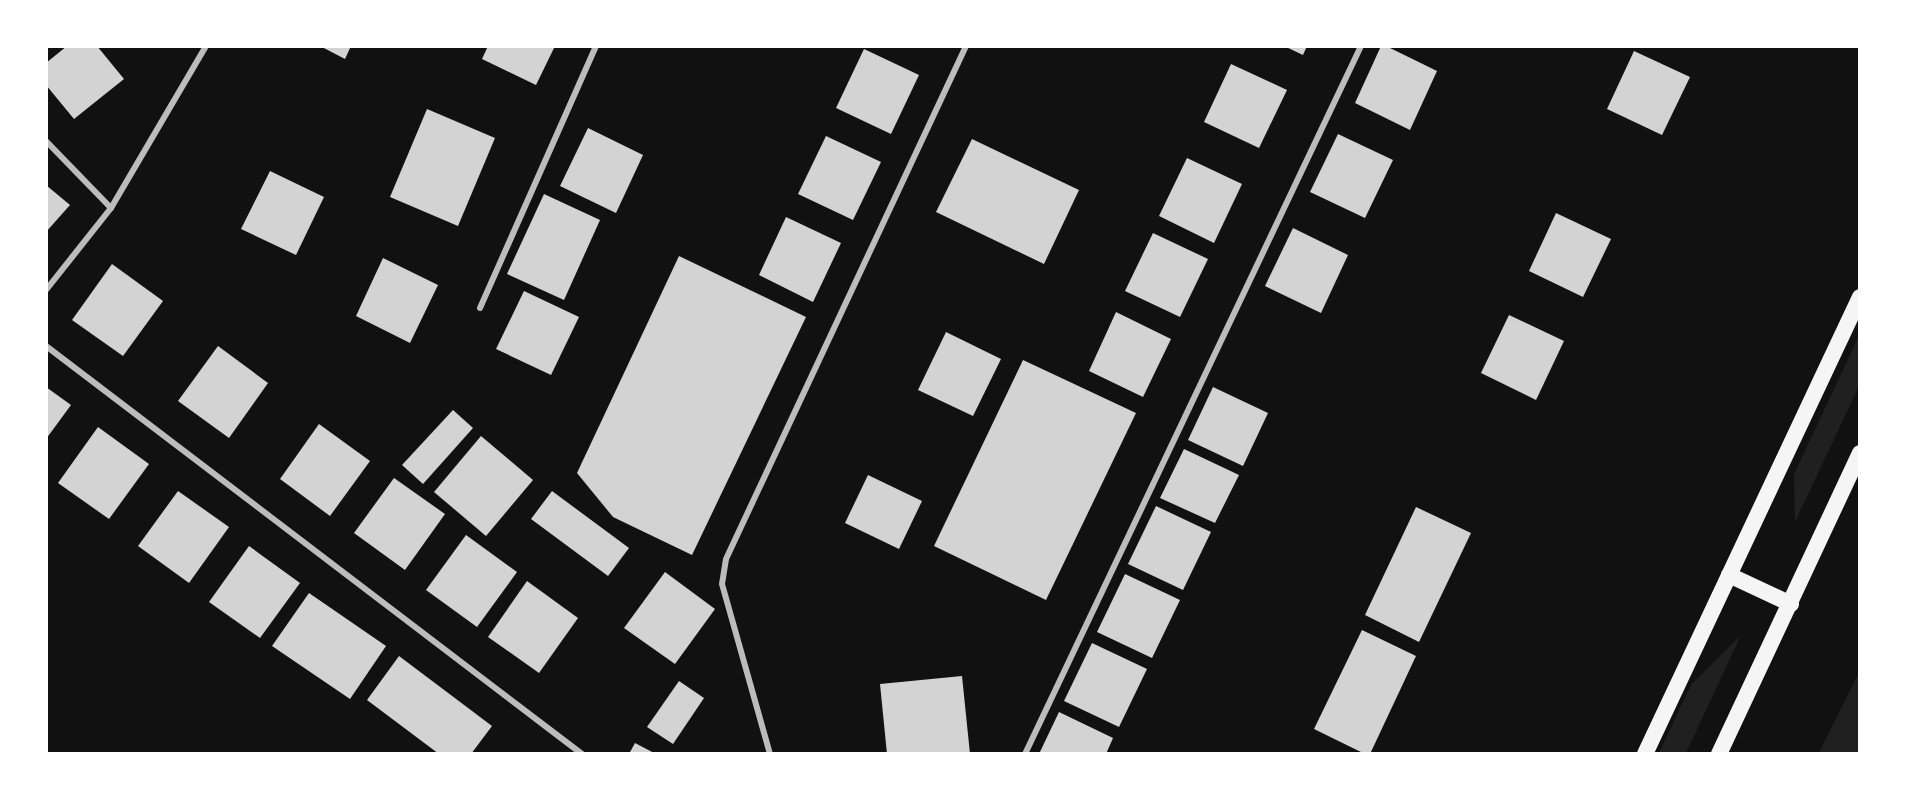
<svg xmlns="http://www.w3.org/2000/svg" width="1906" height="800" font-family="Barlow,sans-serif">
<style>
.green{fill:#202020}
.building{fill:#d3d3d3}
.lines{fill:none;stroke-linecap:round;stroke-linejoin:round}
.minor{stroke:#bcbcbc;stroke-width:6}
.trunk{stroke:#f5f5f5;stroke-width:16}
</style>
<rect width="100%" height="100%" fill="#111"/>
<!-- green -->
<g class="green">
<polygon points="1859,336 1859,386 1795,522 1794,474"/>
<polygon points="1741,635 1686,753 1659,753 1691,685"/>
<polygon points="1859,673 1859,753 1819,753"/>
</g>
<!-- building -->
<g class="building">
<polygon points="67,46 97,46 124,79 74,119 46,85 46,63"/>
<polygon points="320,46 351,46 345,59"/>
<polygon points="488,46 555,46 536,85 482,59"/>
<polygon points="1284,46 1307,46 1303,55"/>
<polygon points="1381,46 1386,46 1437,71 1410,130 1355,103"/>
<polygon points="864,49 919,75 891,134 836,108"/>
<polygon points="1634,51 1690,77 1662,135 1607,109"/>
<polygon points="1231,64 1287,90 1259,148 1204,122"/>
<polygon points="427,109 495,138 458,226 390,197"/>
<polygon points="588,128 643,155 616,213 560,186"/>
<polygon points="1338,134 1393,160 1365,218 1310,192"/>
<polygon points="826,136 881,162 853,220 798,194"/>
<polygon points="972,139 1079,190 1044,264 936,212"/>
<polygon points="1187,158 1242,184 1214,243 1159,216"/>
<polygon points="270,171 324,197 296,255 241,229"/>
<polygon points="46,185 70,205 46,232"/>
<polygon points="544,194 600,220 564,300 507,274"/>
<polygon points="1556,213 1611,239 1583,297 1529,271"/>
<polygon points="786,217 841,243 813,302 759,275"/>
<polygon points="1293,228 1348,255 1321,313 1265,286"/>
<polygon points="1153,233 1208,259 1180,317 1125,291"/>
<polygon points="679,256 806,317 692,555 613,517 577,473"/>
<polygon points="383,258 438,285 410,343 356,316"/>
<polygon points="112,264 163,301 123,356 72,320"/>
<polygon points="524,291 579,317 551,375 496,349"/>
<polygon points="1116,312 1171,339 1143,397 1089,371"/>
<polygon points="1509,315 1564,341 1536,400 1481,373"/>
<polygon points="946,332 1001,359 973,416 918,390"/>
<polygon points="218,346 268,383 229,438 178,401"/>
<polygon points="1023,360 1136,413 1046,600 934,546"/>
<polygon points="46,387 71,405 46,439"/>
<polygon points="1213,387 1268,413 1243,466 1188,440"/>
<polygon points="453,410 473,428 423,484 402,465"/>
<polygon points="319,424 370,461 330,516 280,479"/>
<polygon points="98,427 149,464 109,519 58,483"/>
<polygon points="481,436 533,480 486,536 434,492"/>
<polygon points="1184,449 1239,475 1215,523 1160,498"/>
<polygon points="868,475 922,501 899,549 845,523"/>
<polygon points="394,478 445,514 405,570 354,533"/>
<polygon points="178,491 229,527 189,583 138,546"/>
<polygon points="552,491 629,548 608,576 531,519"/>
<polygon points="1156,506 1211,532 1183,590 1128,564"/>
<polygon points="1416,507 1471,533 1419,642 1365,615"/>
<polygon points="466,535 517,572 477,627 426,590"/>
<polygon points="249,546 300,583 260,638 209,602"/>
<polygon points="665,572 715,609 675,664 624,628"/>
<polygon points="1125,574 1180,600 1152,658 1097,632"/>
<polygon points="527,581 578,618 539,673 488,637"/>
<polygon points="309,593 386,646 350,699 272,646"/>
<polygon points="1362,630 1416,656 1370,754 1365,754 1314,729"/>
<polygon points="1092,643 1147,669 1119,727 1064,701"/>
<polygon points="399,656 492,726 471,754 439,754 367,700"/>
<polygon points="962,676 970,754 887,754 880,684"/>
<polygon points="679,681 704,698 673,744 647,727"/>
<polygon points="1059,712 1113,738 1106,754 1039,754"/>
<polygon points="635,743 656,754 629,754"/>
</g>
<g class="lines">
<!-- minor -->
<g class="minor">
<polyline points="46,141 111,208"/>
<polyline points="46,290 111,208 206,46"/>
<polyline points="480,308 596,46"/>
<polyline points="46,346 582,754"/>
<polyline points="770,754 722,584 726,559 966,46"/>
<polyline points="1025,754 1361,46"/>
</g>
<!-- trunk -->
<g class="trunk">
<polyline points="1729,575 1791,604"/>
<polyline points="1645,754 1860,297"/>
<polyline points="1719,754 1860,453"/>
</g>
</g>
<!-- border -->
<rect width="1906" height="800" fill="none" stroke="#ffffff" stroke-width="96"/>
</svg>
